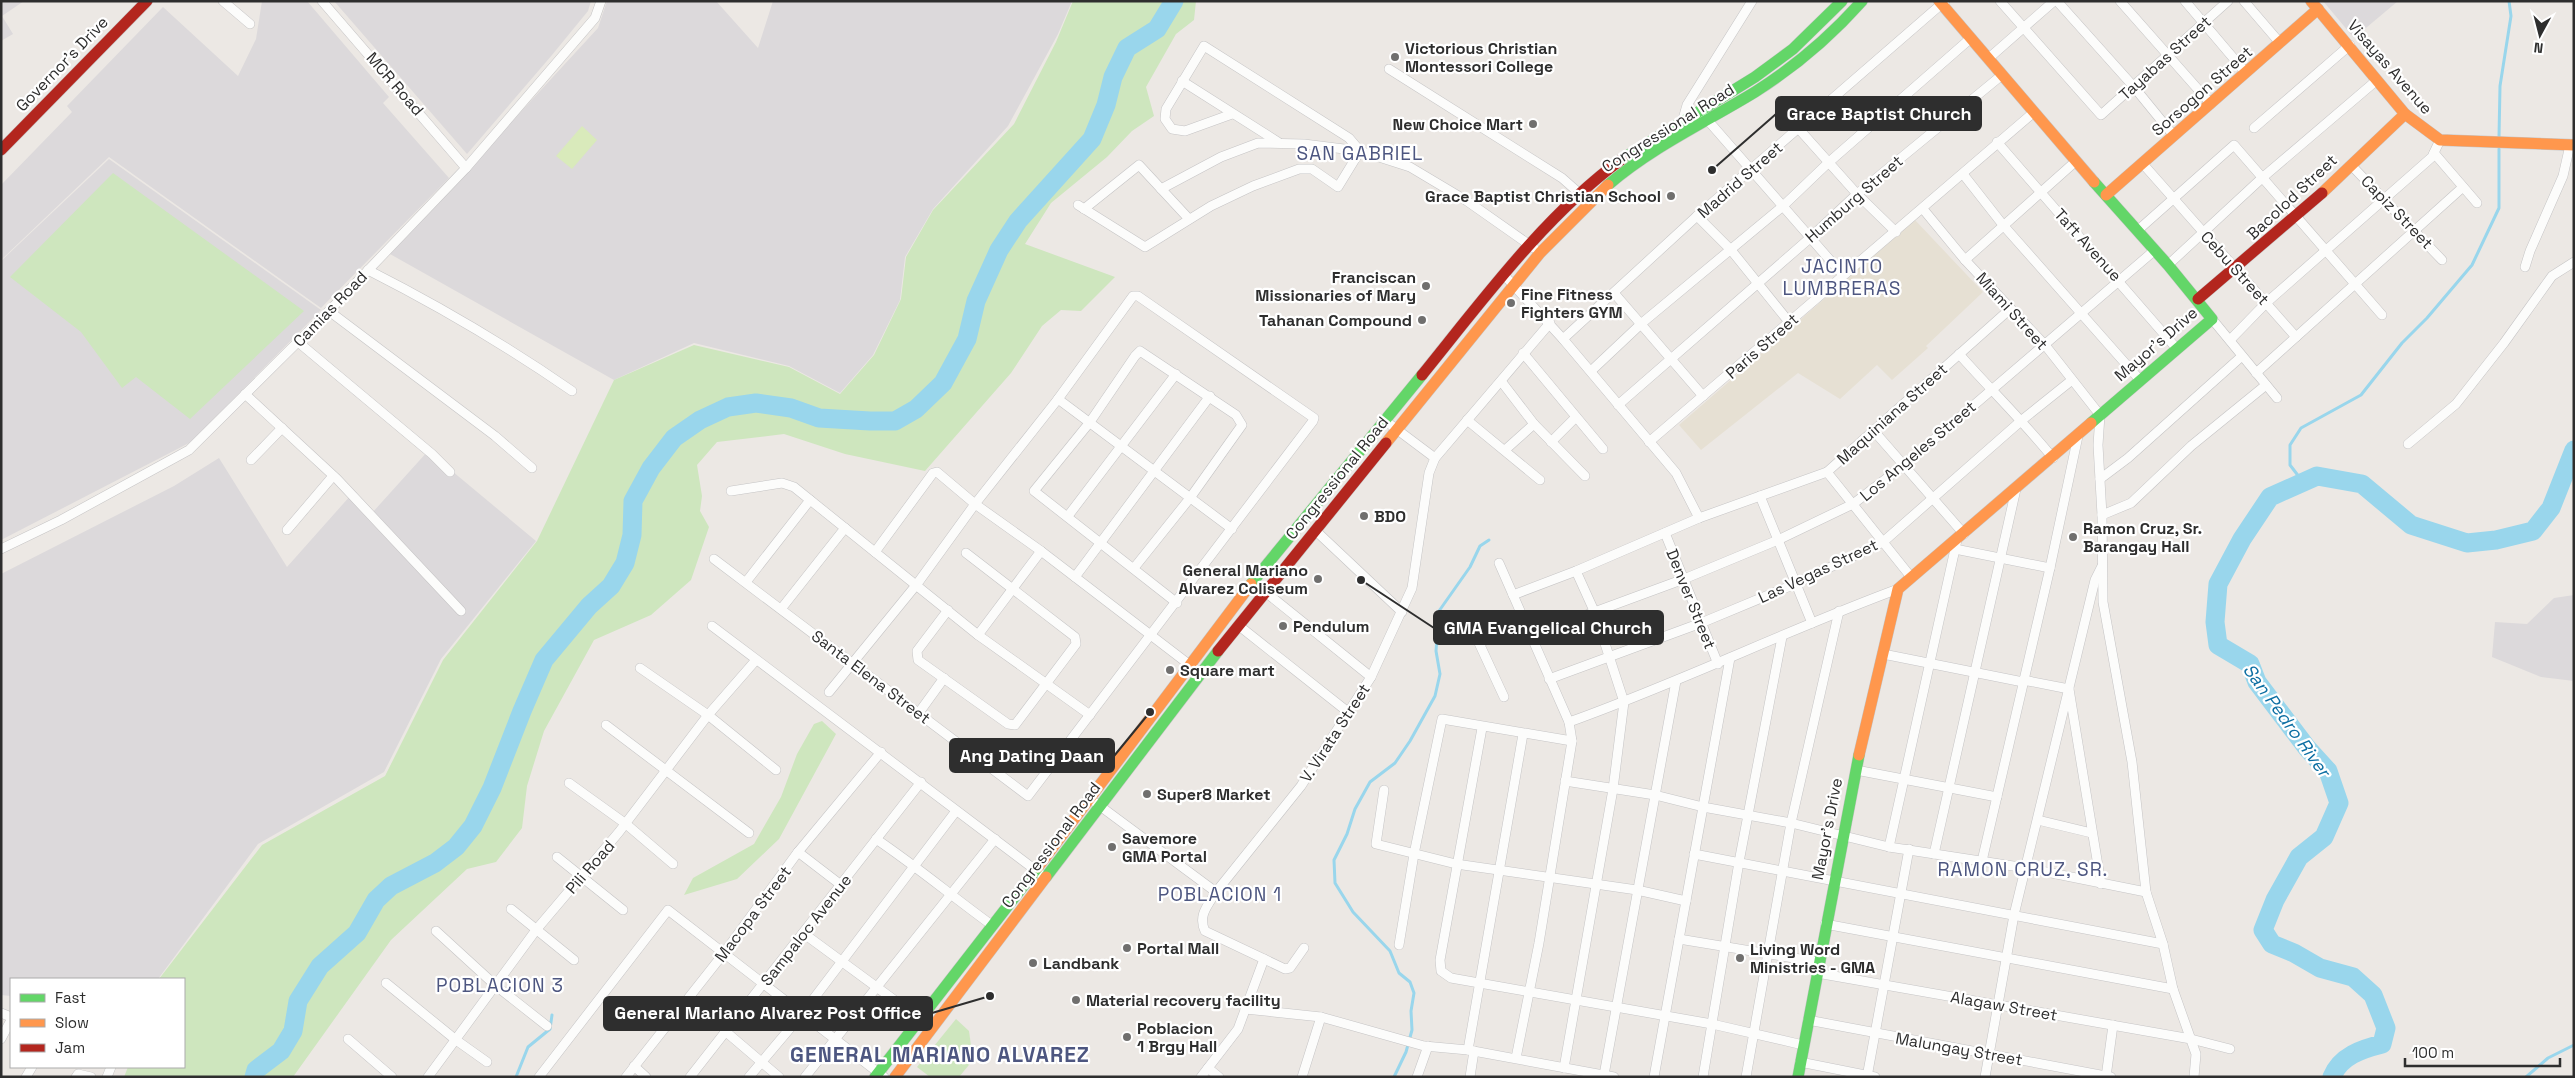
<svg xmlns="http://www.w3.org/2000/svg" width="2575" height="1078" font-family="'Space Grotesk',sans-serif">
<style>
.industrial{fill:#dcd9db}
.education{fill:#e6e0d3}
.green{fill:#cee6be}
.pitch{fill:#d9eabb}
.lines{fill:none;stroke-linecap:round;stroke-linejoin:round}
.stream{stroke:#99d6ec;stroke-width:3}
.river{stroke:#99d6ec;stroke-width:19}
.street-casing{stroke:#c5c4c5;stroke-width:10}
.fast-casing{stroke:#c5c4c5;stroke-width:12}
.slow-casing{stroke:#c5c4c5;stroke-width:12}
.jam-casing{stroke:#c5c4c5;stroke-width:12}
.street{stroke:#fcfcfb;stroke-width:9}
.fast{stroke:#63d668;stroke-width:11}
.slow{stroke:#ff974d;stroke-width:11}
.jam{stroke:#b3261e;stroke-width:11}
.poi-dot{fill:#706f6e;stroke:#fff;stroke-width:2}
.labels{text-anchor:middle;dominant-baseline:central;stroke-width:4.5;stroke-linejoin:round;paint-order:stroke}
.poi-label{font-size:16px;font-weight:bold;fill:#2e2e2e;stroke:#fff;text-anchor:start}
.street-label{font-size:16px;fill:#2e2e2e;stroke:#fff}
.water-label{font-size:18px;font-style:italic;fill:#0d6fa3;stroke:#fff}
.quarter-label{font-size:19px;letter-spacing:1px;fill:#4d5680;stroke:#fff}
.district-label{font-size:21px;font-weight:bold;letter-spacing:1px;fill:#4d5680;stroke:#fff}
.leader{fill:none;stroke:#2e2e2e;stroke-width:2}
.callout-dot{fill:#2e2e2e;stroke:#fff;stroke-width:2}
.callout{fill:#2e2e2e;stroke:#2e2e2e;stroke-width:2}
.callout-label{font-size:18px;text-anchor:middle;font-weight:bold;fill:#fff}
</style>
<rect width="100%" height="100%" fill="#ece8e4"/>
<!-- industrial -->
<g class="industrial">
<polygon points="1,1 24,1 2,16 13,34 1,41"/>
<polygon points="262,1 307,1 389,97 383,103 449,178 321,308 109,157 1,260 1,185 72,112 67,106 163,7 238,76 256,39"/>
<polygon points="334,1 591,1 588,11 552,55 467,154"/>
<polygon points="607,1 716,1 758,48 773,1 1072,1 1058,34 1008,126 933,209 905,257 900,300 873,355 840,393 789,366 694,343 614,380 390,254 598,28"/>
<polygon points="2323,1 2398,1 2354,38"/>
<polygon points="109,159 321,310 191,442 1,540 1,261"/>
<polygon points="428,451 536,541 441,659 384,772 258,844 158,979 11,979 11,996 1,995 1,574 174,486 219,458 287,567 351,495 372,513"/>
<polygon points="2574,595 2574,681 2541,677 2492,657 2495,622 2527,624 2554,598"/>
</g>
<!-- education -->
<polygon class="education" points="1915,220 1983,292 1926,346 1928,348 1892,380 1877,365 1840,399 1798,373 1701,450 1679,425"/>
<!-- green -->
<g class="green">
<polygon points="1073,1 1196,1 1194,20 1176,34 1146,87 1154,116 1132,131 1107,157 1051,203 1025,244 1115,277 1081,311 1061,310 1042,326 1011,373 925,471 845,454 784,434 717,442 697,465 702,496 700,511 709,527 691,580 651,615 594,640 544,731 527,786 522,828 496,862 467,869 391,940 293,1077 124,1077 128,1067 184,1067 184,979 159,979 262,845 385,776 443,660 537,541 614,380 694,345 789,367 840,394 874,355 901,299 906,257 933,210 1014,124 1056,42"/>
<polygon points="113,173 304,311 190,419 136,377 122,388 81,332 10,277"/>
<polygon points="822,721 836,734 779,839 737,879 684,895 693,878 754,844 781,797 797,754 814,724"/>
<polygon points="956,1019 969,1031 973,1060 959,1077 930,1077 917,1067"/>
</g>
<!-- pitch -->
<polygon class="pitch" points="582,126 597,140 572,169 556,156"/>
<g class="lines">
<!-- stream -->
<g class="stream">
<polyline points="2499,137 2500,86 2511,16 2509,1"/>
<polyline points="2303,482 2290,465 2290,445 2301,428 2361,395 2402,343 2427,318 2472,265 2499,208 2499,149"/>
<polyline points="516,1077 528,1047 550,1029 552,1015"/>
<polyline points="1394,1077 1406,1052 1412,1030 1411,1011 1414,993 1410,982 1399,973 1390,951 1353,912 1335,883 1334,860 1347,834 1355,809 1370,782 1395,763 1410,741 1435,696 1440,674 1436,651 1439,611 1470,567 1480,546 1489,540"/>
<polyline points="2526,1077 2548,1058 2574,1045"/>
</g>
<!-- river -->
<g class="river">
<polyline points="254,1077 256,1070 281,1051 293,1031 298,1001 320,966 357,933 376,900 391,886 435,863 456,847 473,826 492,788 522,711 544,660 589,606 611,586 625,563 632,535 633,501 651,468 674,438 700,420 728,407 756,403 791,408 819,418 870,421 895,421 916,409 943,383 967,339 976,301 999,250 1018,221 1092,139 1106,105 1113,77 1127,48 1157,29 1174,1"/>
<path d="M2332,1077C2340,1056 2362,1049 2382,1044L2386,1028L2373,995L2353,977L2320,968L2294,953L2272,944L2263,930L2275,900L2299,857L2324,837L2339,803L2328,771L2307,748L2257,682L2250,664L2218,645L2215,622L2218,584L2242,539L2270,497L2317,476L2362,484L2411,525L2467,543L2496,540L2533,531L2551,508L2574,450"/>
</g>
<defs>
<g id="street">
<polyline points="223,1 250,24"/>
<polyline points="322,1 466,168"/>
<polyline points="2000,1 2101,115 2228,1"/>
<polyline points="2057,1 2134,87 2174,136"/>
<polyline points="2120,1 2211,104"/>
<polyline points="2185,1 2246,73"/>
<polyline points="2244,1 2280,43"/>
<polyline points="1989,58 2054,1"/>
<polyline points="1389,69 1562,178 1579,193"/>
<polyline points="1182,81 1278,142"/>
<polyline points="1704,116 1843,275"/>
<polyline points="1683,119 1687,105 1752,1"/>
<polyline points="1798,128 1857,194 1896,232"/>
<polyline points="2254,128 2350,45"/>
<polyline points="1997,142 2177,349"/>
<polyline points="2434,153 2477,203"/>
<polyline points="2143,164 2296,337"/>
<polyline points="2351,165 2442,260"/>
<polyline points="1963,174 2003,225 2140,380"/>
<polyline points="1161,189 1221,157 1258,143 1304,144 1360,151 1410,167 1467,201 1534,248"/>
<polyline points="1078,205 1145,247 1211,206 1253,186 1299,169 1312,169 1338,187 1360,151 1349,138 1204,46 1166,109 1165,119 1172,129 1185,131 1232,114"/>
<polyline points="1084,209 1139,165 1189,219"/>
<polyline points="1923,209 1965,260 2045,345 2100,415 2098,445 2102,515 2103,602 2132,762 2146,892 2163,944 2173,989 2196,1054 2194,1077"/>
<polyline points="1697,216 1731,250 1789,322"/>
<polyline points="2137,231 2234,145 2382,315"/>
<polyline points="1965,260 2076,161"/>
<polyline points="2168,265 2262,178 2377,80"/>
<polyline points="2525,267 2530,251 2563,176 2570,145"/>
<path d="M368,270C439,306 507,346 572,391"/>
<polyline points="1504,275 1563,339 1676,473 1699,518"/>
<polyline points="1614,293 1703,396"/>
<polyline points="329,311 495,436 532,468"/>
<polyline points="2212,319 2277,398"/>
<polyline points="1563,339 1697,216 1945,1"/>
<polyline points="2230,340 2266,303 2432,157 2440,140"/>
<polyline points="298,342 432,454 450,472"/>
<polyline points="1523,353 1603,449"/>
<path d="M1959,354C1990,389 2024,422 2053,458"/>
<polyline points="1591,371 1642,323 1783,206 1828,163 1971,38"/>
<polyline points="2256,373 2463,187"/>
<polyline points="1501,381 1534,424 1585,476"/>
<polyline points="245,394 337,479 461,611"/>
<polyline points="1058,399 1232,529"/>
<polyline points="1618,405 1810,238 1857,194 2002,75"/>
<polyline points="1383,419 1435,458"/>
<polyline points="1467,420 1540,480"/>
<polyline points="1873,430 1964,534"/>
<polyline points="1551,442 1576,417"/>
<polyline points="1649,442 2033,113"/>
<polyline points="2408,444 2456,404 2504,343 2552,276 2574,262"/>
<polyline points="1505,450 1534,424"/>
<polyline points="251,460 282,428"/>
<polyline points="1827,472 1911,577"/>
<polyline points="2100,479 2128,458 2242,356"/>
<polyline points="731,491 782,483 794,487 978,635 1090,715"/>
<polyline points="1760,496 1812,623"/>
<polyline points="2102,515 2131,503 2191,446 2266,385"/>
<polyline points="1068,516 1176,374"/>
<polyline points="287,530 333,476"/>
<polyline points="1316,531 1402,612"/>
<polyline points="1665,533 1718,664"/>
<polyline points="1,549 61,520 189,450 329,311 466,168 595,18 601,1"/>
<polyline points="1955,549 2050,568"/>
<polyline points="875,552 933,473 937,472 975,504 1041,551 1195,669"/>
<polyline points="714,559 1028,796 1313,421 1314,418 1138,296 1133,296 1058,399 975,504 917,584 829,692"/>
<polyline points="1499,563 1569,722 1572,741 1539,943 1516,1058"/>
<polyline points="1134,568 1190,498 1242,425 1236,415 1140,351 1135,356 1090,422 1034,491 1177,603"/>
<polyline points="1075,577 1210,396"/>
<polyline points="746,582 810,500"/>
<polyline points="1253,582 1371,677"/>
<polyline points="1513,595 1576,571 1699,518 1827,472 2010,309"/>
<polyline points="781,609 845,528"/>
<polyline points="948,610 917,651 918,660 1008,724 1015,725 1076,644 1075,637 966,553"/>
<polyline points="1238,625 1348,712"/>
<polyline points="712,626 1046,878"/>
<polyline points="978,635 1041,551"/>
<polyline points="1532,635 1684,579 1778,540 1853,504 1904,465 2155,250"/>
<polyline points="1883,654 2023,682"/>
<polyline points="1730,658 1703,807 1791,823 1889,847 2026,868 2146,892"/>
<polyline points="640,668 708,715 776,770"/>
<polyline points="1549,679 1701,623 1795,584 1883,542 2022,420 2072,380"/>
<polyline points="2023,680 2069,689 2101,884"/>
<polyline points="1504,697 1479,643 1525,624"/>
<polyline points="918,714 944,678"/>
<path d="M1569,722C1681,682 1787,630 1898,589"/>
<polyline points="606,725 749,833"/>
<polyline points="1482,728 1440,960 1441,971 1451,978 1712,1024 1803,1045"/>
<polyline points="1856,770 1997,797"/>
<polyline points="1565,781 1655,795 1703,807 1654,1077"/>
<polyline points="569,783 626,824 673,864"/>
<polyline points="1384,790 1376,844 1456,864 1637,890 1686,901"/>
<polyline points="1096,803 1216,892"/>
<polyline points="2038,820 2092,833"/>
<path d="M876,839C916,866 953,897 993,926"/>
<polyline points="1889,847 1957,540"/>
<polyline points="798,852 841,885"/>
<polyline points="1694,854 2163,944"/>
<polyline points="1934,854 2016,489"/>
<polyline points="557,857 623,910"/>
<polyline points="1982,861 2050,568 2078,436"/>
<polyline points="511,909 574,960"/>
<polyline points="1825,924 2173,989"/>
<polyline points="436,931 495,985 547,1026"/>
<polyline points="803,933 920,1019"/>
<polyline points="1679,939 1818,962"/>
<polyline points="1399,945 1414,854 1442,719 1572,741"/>
<path d="M1304,948L1290,968L1285,969L1205,931C1198,916 1207,906 1216,892L1301,786L1371,677L1412,588L1429,473L1435,458L1550,323"/>
<polyline points="1817,973 2191,1039 2230,1049"/>
<polyline points="386,983 456,1040 487,1062"/>
<polyline points="1245,1009 1321,1017 1424,1046 1468,1050 1614,1077"/>
<polyline points="1,1013 11,1017"/>
<polyline points="1808,1020 2111,1077"/>
<polyline points="725,1031 779,1077"/>
<polyline points="1,1039 11,1020"/>
<polyline points="348,1039 392,1077"/>
<polyline points="1468,1050 1523,734"/>
<polyline points="1800,1062 1875,1077"/>
<polyline points="634,1066 646,1077"/>
<polyline points="1208,1068 1219,1077"/>
<polyline points="1564,1068 1613,789 1624,702 1595,613 1576,571"/>
<polyline points="1604,1075 1676,681"/>
<polyline points="26,1077 32,1067"/>
<polyline points="76,1077 78,1074 91,1077"/>
<polyline points="107,1077 111,1067"/>
<polyline points="428,1077 536,930 619,832 708,715 756,660"/>
<polyline points="539,1077 668,910 884,1077"/>
<polyline points="626,1077 724,953 798,852 881,752"/>
<polyline points="690,1077 921,782"/>
<polyline points="749,1077 802,1014 956,811"/>
<polyline points="805,1077 995,839"/>
<polyline points="1201,1077 1238,1029 1264,959"/>
<polyline points="1302,1077 1321,1017"/>
<polyline points="1417,1077 1428,1046"/>
<polyline points="1470,1077 1474,1051"/>
<polyline points="1703,1077 1739,862 1782,637"/>
<polyline points="1746,1077 1791,823 1839,611"/>
<polyline points="1867,1077 1909,849"/>
<polyline points="1985,1077 2014,915 2095,580 2102,566"/>
<polyline points="2106,1077 2113,1025"/>
</g>
<g id="fast">
<polyline points="1622,159 1755,77 1793,49 1842,1"/>
<path d="M1608,185C1652,147 1706,122 1755,92C1796,66 1830,37 1862,1"/>
<polyline points="2091,423 2212,319 2168,265 2094,182"/>
<polyline points="1251,584 1422,375"/>
<polyline points="1046,877 1218,651"/>
<polyline points="875,1077 1038,867"/>
<polyline points="1798,1077 1859,755"/>
</g>
<g id="slow">
<polyline points="1939,1 2094,182"/>
<polyline points="2311,1 2405,114 2440,140 2574,145"/>
<polyline points="2322,193 2405,114"/>
<polyline points="2106,195 2318,9"/>
<polyline points="1386,443 1540,253 1608,185"/>
<polyline points="1859,755 1898,589 2091,423"/>
<polyline points="1038,867 1251,584"/>
<polyline points="895,1077 1046,877"/>
</g>
<g id="jam">
<polyline points="1,150 147,1"/>
<polyline points="2198,299 2322,193"/>
<path d="M1422,375C1482,301 1545,215 1622,159"/>
<polyline points="1218,651 1386,443"/>
</g>
</defs>
<!-- street casing -->
<use href="#street" class="street-casing"/>
<!-- fast casing -->
<use href="#fast" class="fast-casing"/>
<!-- slow casing -->
<use href="#slow" class="slow-casing"/>
<!-- jam casing -->
<use href="#jam" class="jam-casing"/>
<!-- street -->
<use href="#street" class="street"/>
<!-- fast -->
<use href="#fast" class="fast"/>
<!-- slow -->
<use href="#slow" class="slow"/>
<!-- jam -->
<use href="#jam" class="jam"/>
</g>
<!-- markers -->
<g class="poi-dot">
<circle cx="1395" cy="57" r="5"/>
<circle cx="1533" cy="124" r="5"/>
<circle cx="1671" cy="196" r="5"/>
<circle cx="1426" cy="286" r="5"/>
<circle cx="1511" cy="303" r="5"/>
<circle cx="1422" cy="320" r="5"/>
<circle cx="1364" cy="516" r="5"/>
<circle cx="2073" cy="537" r="5"/>
<circle cx="1318" cy="579" r="5"/>
<circle cx="1283" cy="626" r="5"/>
<circle cx="1170" cy="670" r="5"/>
<circle cx="1147" cy="794" r="5"/>
<circle cx="1112" cy="847" r="5"/>
<circle cx="1127" cy="948" r="5"/>
<circle cx="1740" cy="958" r="5"/>
<circle cx="1033" cy="963" r="5"/>
<circle cx="1076" cy="1000" r="5"/>
<circle cx="1127" cy="1037" r="5"/>
</g>
<g class="labels">
<!-- poi labels -->
<g class="poi-label">
<text x="1405" y="48">Victorious Christian<tspan x="1405" dy="18">Montessori College</tspan></text>
<text x="1523" y="124" text-anchor="end">New Choice Mart</text>
<text x="1661" y="196" text-anchor="end">Grace Baptist Christian School</text>
<text x="1416" y="277" text-anchor="end">Franciscan<tspan x="1416" dy="18">Missionaries of Mary</tspan></text>
<text x="1521" y="294">Fine Fitness<tspan x="1521" dy="18">Fighters GYM</tspan></text>
<text x="1412" y="320" text-anchor="end">Tahanan Compound</text>
<text x="1374" y="516">BDO</text>
<text x="2083" y="528">Ramon Cruz, Sr.<tspan x="2083" dy="18">Barangay Hall</tspan></text>
<text x="1308" y="570" text-anchor="end">General Mariano<tspan x="1308" dy="18">Alvarez Coliseum</tspan></text>
<text x="1293" y="626">Pendulum</text>
<text x="1180" y="670">Square mart</text>
<text x="1157" y="794">Super8 Market</text>
<text x="1122" y="838">Savemore<tspan x="1122" dy="18">GMA Portal</tspan></text>
<text x="1137" y="948">Portal Mall</text>
<text x="1750" y="949">Living Word<tspan x="1750" dy="18">Ministries - GMA</tspan></text>
<text x="1043" y="963">Landbank</text>
<text x="1086" y="1000">Material recovery facility</text>
<text x="1137" y="1028">Poblacion<tspan x="1137" dy="18">1 Brgy Hall</tspan></text>
</g>
<!-- street labels -->
<g class="street-label">
<text transform="translate(2165 58) rotate(-42)">Tayabas Street</text>
<text transform="translate(62 64) rotate(-46)">Governor's Drive</text>
<text transform="translate(2390 67) rotate(49)">Visayas Avenue</text>
<text transform="translate(395 84) rotate(49)">MCR Road</text>
<text transform="translate(2202 91) rotate(-41)">Sorsogon Street</text>
<text transform="translate(1668 128) rotate(-32)">Congressional Road</text>
<text transform="translate(1740 180) rotate(-41)">Madrid Street</text>
<text transform="translate(2292 197) rotate(-43)">Bacolod Street</text>
<text transform="translate(1854 199) rotate(-41)">Humburg Street</text>
<text transform="translate(2397 212) rotate(46)">Capiz Street</text>
<text transform="translate(2088 245) rotate(48)">Taft Avenue</text>
<text transform="translate(2235 268) rotate(48)">Cebu Street</text>
<text transform="translate(330 309) rotate(-46)">Camias Road</text>
<text transform="translate(2012 311) rotate(48)">Miami Street</text>
<text transform="translate(2156 344) rotate(-41)">Mayor's Drive</text>
<text transform="translate(1762 346) rotate(-41)">Paris Street</text>
<text transform="translate(1892 414) rotate(-42)">Maquiniana Street</text>
<text transform="translate(1918 451) rotate(-40)">Los Angeles Street</text>
<text transform="translate(1337 478) rotate(-51)">Congressional Road</text>
<text transform="translate(1818 571) rotate(-25)">Las Vegas Street</text>
<text transform="translate(1691 599) rotate(68)">Denver Street</text>
<text transform="translate(871 677) rotate(37)">Santa Elena Street</text>
<text transform="translate(1335 733) rotate(-57)">V. Virata Street</text>
<text transform="translate(1827 829) rotate(-79)">Mayor's Drive</text>
<text transform="translate(1051 845) rotate(-53)">Congressional Road</text>
<text transform="translate(590 867) rotate(-49)">Pili Road</text>
<text transform="translate(753 914) rotate(-53)">Macopa Street</text>
<text transform="translate(806 930) rotate(-52)">Sampaloc Avenue</text>
<text transform="translate(2004 1006) rotate(10)">Alagaw Street</text>
<text transform="translate(1959 1049) rotate(10)">Malungay Street</text>
</g>
<!-- water labels -->
<g class="water-label">
<text transform="translate(2287 720) rotate(54)">San Pedro River</text>
</g>
<!-- quarter labels -->
<g class="quarter-label">
<text x="1360" y="153">SAN GABRIEL</text>
<text x="1842" y="266">JACINTO<tspan x="1842" dy="22">LUMBRERAS</tspan></text>
<text x="2023" y="869">RAMON CRUZ, SR.</text>
<text x="1220" y="894">POBLACION 1</text>
<text x="500" y="985">POBLACION 3</text>
</g>
<!-- district labels -->
<g class="district-label">
<text x="940" y="1054">GENERAL MARIANO ALVAREZ</text>
</g>
</g>
<!-- callouts -->
<path class="leader" d="M1712 170L1776 114M1361 580L1434 628M1150 712L1114 756M990 996L932 1013"/>
<g class="callout-dot">
<circle cx="1712" cy="170" r="5"/>
<circle cx="1361" cy="580" r="5"/>
<circle cx="1150" cy="712" r="5"/>
<circle cx="990" cy="996" r="5"/>
</g>
<g class="callout">
<rect x="1776" y="97" width="205" height="33" rx="5"/>
<rect x="1434" y="611" width="229" height="33" rx="5"/>
<rect x="950" y="739" width="164" height="33" rx="5"/>
<rect x="604" y="997" width="328" height="33" rx="5"/>
</g>
<g class="callout-label">
<text x="1879" y="120">Grace Baptist Church</text>
<text x="1548" y="634">GMA Evangelical Church</text>
<text x="1032" y="762">Ang Dating Daan</text>
<text x="768" y="1019">General Mariano Alvarez Post Office</text>
</g>
<!-- border -->
<rect width="2575" height="1078" fill="none" stroke="#2e2e2e" stroke-width="5"/>
<!-- legend -->
<rect x="10" y="978" width="175" height="90" fill="#ffffff" stroke="#ababab"/>
<rect x="20" y="994" width="25" height="8" fill="#63d668" stroke="#ababab"/>
<text x="55" y="1003" font-size="15" fill="#2e2e2e">Fast</text>
<rect x="20" y="1019" width="25" height="8" fill="#ff974d" stroke="#ababab"/>
<text x="55" y="1028" font-size="15" fill="#2e2e2e">Slow</text>
<rect x="20" y="1044" width="25" height="8" fill="#b3261e" stroke="#ababab"/>
<text x="55" y="1053" font-size="15" fill="#2e2e2e">Jam</text>
<!-- north arrow -->
<g transform="translate(2540 35) rotate(187)" stroke="#ffffff" stroke-width="4" paint-order="stroke">
<path d="M0-4L9 19L0 12L-9 19Z" fill="#2e2e2e"/>
<text y="-8" font-size="14" font-weight="bold" text-anchor="middle" fill="#2e2e2e">N</text>
</g>
<!-- scale -->
<path d="M2405 1058v8h155v-8" fill="none" stroke="#2e2e2e" stroke-width="2.5"/>
<text x="2412" y="1058" font-size="15" fill="#2e2e2e" stroke="#ffffff" stroke-width="4" paint-order="stroke">100 m</text>
</svg>
